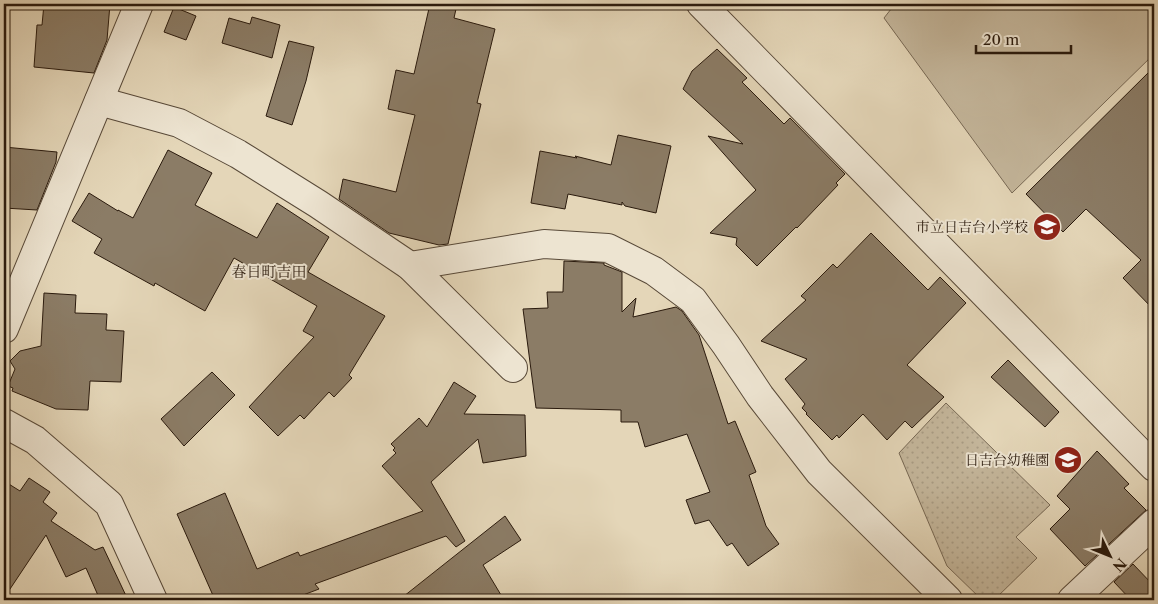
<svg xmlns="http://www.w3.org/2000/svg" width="1158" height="604" font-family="'Libre Caslon Text','Noto Serif JP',serif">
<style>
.park{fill:url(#park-dots);stroke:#776854}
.pitch{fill:#c4b69b;stroke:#776854}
.building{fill:#8b7c66;stroke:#2a1a0d}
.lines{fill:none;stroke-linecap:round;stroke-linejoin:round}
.minor-casing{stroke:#584938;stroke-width:30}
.tertiary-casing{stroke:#584938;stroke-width:30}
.minor{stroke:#ede4d1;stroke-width:28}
.tertiary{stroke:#ede4d1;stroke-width:28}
.labels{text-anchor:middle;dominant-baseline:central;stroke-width:4;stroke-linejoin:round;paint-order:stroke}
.poi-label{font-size:14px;fill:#2a1a0d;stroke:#ede4d1;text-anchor:end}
.neighbourhood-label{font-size:15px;fill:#2a1a0d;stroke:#ede4d1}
</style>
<defs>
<pattern id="park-dots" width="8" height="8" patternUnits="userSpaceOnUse" patternTransform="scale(1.25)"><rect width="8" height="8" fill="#c4b69b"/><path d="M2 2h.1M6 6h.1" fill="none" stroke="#a99c84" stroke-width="1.8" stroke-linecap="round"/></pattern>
</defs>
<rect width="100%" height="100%" fill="#e4d6b8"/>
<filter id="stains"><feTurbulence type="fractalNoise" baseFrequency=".004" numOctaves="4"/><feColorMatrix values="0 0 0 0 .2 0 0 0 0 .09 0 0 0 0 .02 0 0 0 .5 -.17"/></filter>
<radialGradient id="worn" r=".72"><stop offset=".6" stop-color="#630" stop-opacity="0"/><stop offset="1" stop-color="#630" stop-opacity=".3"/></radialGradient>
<!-- park -->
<polygon class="park" points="946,403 1050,505 1016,537 1037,558 994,600 982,600 947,566 899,453"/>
<!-- pitch -->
<polygon class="pitch" points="895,4 1154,4 1154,54 1012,193 884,18"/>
<!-- building -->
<g class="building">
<polygon points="44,4 110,4 107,40 94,73 34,67 37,25 42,25"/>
<polygon points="430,4 456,9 454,18 495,29 477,103 481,104 448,244 439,245 389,233 339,199 343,179 396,192 415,115 388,109 396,70 414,74"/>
<polygon points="174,7 196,16 186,40 164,32"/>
<polygon points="252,17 280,25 272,58 222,43 229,18 250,24"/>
<polygon points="289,41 314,47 306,81 292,125 266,116"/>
<polygon points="717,49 747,78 742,82 784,124 790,118 845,174 836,183 838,185 797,228 796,227 757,266 736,245 737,238 710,233 756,190 708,136 743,144 683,89 692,71"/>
<polygon points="1154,67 1154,310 1123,278 1141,260 1086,209 1063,232 1026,194"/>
<polygon points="618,135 671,146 656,213 625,206 622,202 622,205 568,194 565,209 531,203 540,151 577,158 575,156 611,165"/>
<polygon points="4,147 57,152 56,162 37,210 4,208"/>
<polygon points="168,150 212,173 195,205 257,238 277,203 329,237 308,272 385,316 349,375 352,378 334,397 329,392 304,419 300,415 278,436 249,407 314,337 303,331 317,306 234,258 205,311 155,283 154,286 94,253 102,239 72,221 89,193 118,211 118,210 133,218"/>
<polygon points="871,233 928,290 940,277 966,303 907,365 944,397 912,428 905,421 887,440 863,414 839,438 837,435 832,440 806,414 807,413 802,408 805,404 785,379 807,359 761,341 806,300 801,296 833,264 837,268"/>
<polygon points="564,261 604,263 604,265 622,272 622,312 636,298 633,317 676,307 682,311 699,335 728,424 735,421 756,472 749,475 766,526 779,544 748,566 732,543 727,546 709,520 695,524 686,500 710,492 687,434 645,447 638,422 621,422 621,410 536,408 523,309 548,308 547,292 563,292"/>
<polygon points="44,293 76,295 75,313 107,314 106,330 124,331 121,382 90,381 88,410 56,409 12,391 13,388 8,386 15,369 10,361 20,351 41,346"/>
<polygon points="1008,360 1059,412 1045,427 991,377"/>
<polygon points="212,372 235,395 184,446 161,419"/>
<polygon points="454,382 476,396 464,414 525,415 526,456 483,463 478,439 431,482 465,541 456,547 446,536 315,584 319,589 290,600 215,600 177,514 225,493 257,569 298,552 300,556 423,511 382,466 396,453 393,450 395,448 391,444 419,418 427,427"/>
<polygon points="1097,451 1129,484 1124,488 1146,510 1085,566 1050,529 1070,509 1057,496"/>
<polygon points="29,478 50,492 43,502 57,513 51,521 95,550 103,547 128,600 100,600 86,568 66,577 46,535 4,598 4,481 20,491"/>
<polygon points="505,516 521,540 483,565 504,600 399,600"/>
<polygon points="1133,564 1154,586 1154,600 1131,600 1114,582"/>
</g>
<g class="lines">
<defs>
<g id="minor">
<polyline points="99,101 179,123 238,154 318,204 410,266 513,368"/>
<polyline points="410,266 544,244 608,248 654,271 693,300 726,345 760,396 819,472 948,600"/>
<polyline points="4,329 139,4"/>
<polyline points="1072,600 1154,523"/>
</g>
<g id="tertiary">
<polyline points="701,4 1154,467"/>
<polyline points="4,423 35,440 109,504 153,600"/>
</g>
</defs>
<!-- minor casing -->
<use href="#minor" class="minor-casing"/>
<!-- tertiary casing -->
<use href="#tertiary" class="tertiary-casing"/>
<!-- minor -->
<use href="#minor" class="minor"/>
<!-- tertiary -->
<use href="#tertiary" class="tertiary"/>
</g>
<!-- icons -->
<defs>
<symbol id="school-disc" viewBox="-11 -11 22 22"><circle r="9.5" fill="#8f2418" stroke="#ede4d1"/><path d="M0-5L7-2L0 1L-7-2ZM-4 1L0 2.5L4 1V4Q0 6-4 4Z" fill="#fff"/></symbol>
</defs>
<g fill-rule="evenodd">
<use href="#school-disc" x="1031" y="211" width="32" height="32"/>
<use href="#school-disc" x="1052" y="444" width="32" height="32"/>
</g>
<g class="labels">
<!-- poi labels -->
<g class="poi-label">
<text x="1028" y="227">市立日吉台小学校</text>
<text x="1049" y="460">日吉台幼稚園</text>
</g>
<!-- neighbourhood labels -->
<g class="neighbourhood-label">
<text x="269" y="271">春日町吉田</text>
</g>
</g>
<!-- margin -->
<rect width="1158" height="604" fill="none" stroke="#e4d6b8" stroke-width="20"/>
<rect x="5" y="5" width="1148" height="594" fill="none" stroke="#2a1a0d" stroke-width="2.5"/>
<rect x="10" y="10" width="1138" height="584" fill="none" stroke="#2a1a0d"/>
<!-- north arrow -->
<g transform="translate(1110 556) rotate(133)" stroke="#ede4d1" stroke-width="4" paint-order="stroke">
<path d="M0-4L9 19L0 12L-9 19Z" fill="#2a1a0d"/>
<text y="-8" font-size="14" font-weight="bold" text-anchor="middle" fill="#2a1a0d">N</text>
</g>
<!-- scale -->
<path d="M976 45v8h95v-8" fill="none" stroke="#2a1a0d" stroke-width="2.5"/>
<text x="983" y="45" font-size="15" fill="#2a1a0d" stroke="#ede4d1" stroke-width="4" paint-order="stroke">20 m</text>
<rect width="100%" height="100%" filter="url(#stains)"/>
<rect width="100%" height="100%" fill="url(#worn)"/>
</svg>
